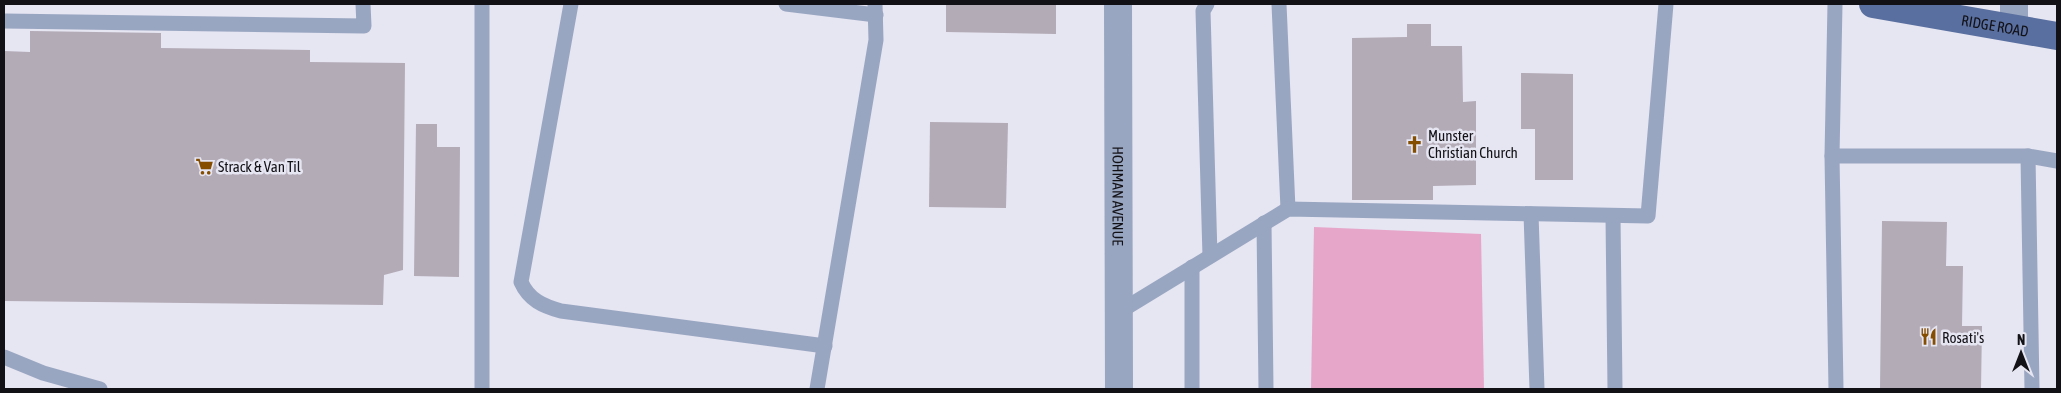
<svg xmlns="http://www.w3.org/2000/svg" width="2061" height="393" font-family="'Asap Condensed',sans-serif">
<style>
.green{fill:#e6a6ca}
.building{fill:#b3abb6}
.lines{fill:none;stroke-linecap:round;stroke-linejoin:round}
.service{stroke:#99a6c1;stroke-width:15}
.minor{stroke:#99a6c1;stroke-width:28}
.tertiary{stroke:#99a6c1;stroke-width:28}
.primary{stroke:#596f9f;stroke-width:28}
.labels{text-anchor:middle;dominant-baseline:central;stroke-width:5;stroke-linejoin:round;paint-order:stroke}
.street-label{font-size:15px;fill:#121116;stroke:#e6e5f2}
.poi-label{font-size:15px;fill:#121116;stroke:#e6e5f2;text-anchor:start}
</style>
<rect width="100%" height="100%" fill="#e6e5f2"/>
<!-- green -->
<polygon class="green" points="1314,227 1481,234 1484,389 1311,389"/>
<!-- building -->
<g class="building">
<polygon points="946,4 1056,4 1056,34 946,32"/>
<polygon points="1407,24 1431,24 1431,46 1462,46 1463,102 1476,101 1476,185 1433,186 1433,200 1352,200 1352,38 1407,37"/>
<polygon points="30,31 161,33 161,48 310,50 310,62 405,63 403,270 384,275 383,305 4,301 4,51 30,52"/>
<polygon points="1521,73 1573,74 1573,180 1535,180 1535,129 1521,129"/>
<polygon points="930,122 1008,123 1006,208 929,207"/>
<polygon points="416,124 437,124 437,147 460,147 459,277 414,276"/>
<polygon points="1882,221 1947,222 1946,266 1963,266 1962,326 1982,326 1981,389 1880,389"/>
</g>
<g class="lines">
<!-- service -->
<g class="service">
<polyline points="482,4 482,389"/>
<path d="M571,4L521,282C529,300 543,306 561,311L825,346"/>
<polyline points="786,4 876,15"/>
<polyline points="1207,4 1203,11 1210,256"/>
<polyline points="1279,4 1288,209"/>
<polyline points="1835,4 1832,156 2028,156 2032,389"/>
<polyline points="4,21 364,26 363,4"/>
<polyline points="1832,156 1836,389"/>
<polyline points="2028,156 2057,161"/>
<polyline points="1531,214 1537,389"/>
<polyline points="1613,216 1615,389"/>
<polyline points="1264,223 1266,389"/>
<polyline points="1192,267 1192,389"/>
<polyline points="1119,312 1288,209 1648,216 1666,4"/>
<polyline points="4,357 43,373 100,389"/>
<polyline points="817,389 876,40 875,4"/>
</g>
<!-- minor -->
<polyline class="minor" points="2014,28 2014,4"/>
<!-- tertiary -->
<path class="tertiary" id="s1" d="M1118,4L1119,389"/>
<!-- primary -->
<path class="primary" id="s2" d="M1873,4L2057,36"/>
</g>
<!-- icons -->
<defs>
<symbol id="church-bare" viewBox="-9 -9 18 18"><path d="M-1.2-6h2.4v3.5h3.3v2.4h-3.3V6h-2.4V-.1h-3.3v-2.4h3.3Z" fill="#854d00" stroke="#e6e5f2" stroke-width="2.5" paint-order="stroke"/></symbol>
<symbol id="supermarket-bare" viewBox="-9 -9 18 18"><path d="M-6-5.5h2.5l.6 2H6L4.5 2H-2.5L-4.4-4H-6ZM-1.5 3.2a1.3 1.3 0 1 0 .1 0ZM3 3.2a1.3 1.3 0 1 0 .1 0Z" fill="#854d00" stroke="#e6e5f2" stroke-width="2.5" paint-order="stroke"/></symbol>
<symbol id="restaurant-bare" viewBox="-9 -9 18 18"><path d="M-5-6h1v4h1v-4h1v4h1v-4h1v5L-1.5 .5V6h-2V.5L-5-1ZM5-6V6H3V1.5H1.5Q1.5-4 5-6Z" fill="#854d00" stroke="#e6e5f2" stroke-width="2.5" paint-order="stroke"/></symbol>
</defs>
<g fill-rule="evenodd">
<use href="#church-bare" x="1402" y="132" width="25" height="25"/>
<use href="#supermarket-bare" x="192" y="154" width="25" height="25"/>
<use href="#restaurant-bare" x="1916" y="324" width="25" height="25"/>
</g>
<g class="labels">
<!-- street labels -->
<g class="street-label">
<text stroke="none"><textPath href="#s2" startOffset="124">RIDGE ROAD</textPath></text>
<text stroke="none"><textPath href="#s1" startOffset="192">HOHMAN AVENUE</textPath></text>
</g>
<!-- poi labels -->
<g class="poi-label">
<text x="1428" y="135">Munster<tspan x="1428" dy="17">Christian Church</tspan></text>
<text x="218" y="166">Strack &amp; Van Til</text>
<text x="1942" y="337">Rosati's</text>
</g>
</g>
<!-- border -->
<rect width="2061" height="393" fill="none" stroke="#121116" stroke-width="10"/>
<!-- north arrow -->
<g transform="translate(2021 353)" stroke="#e6e5f2" stroke-width="4" paint-order="stroke">
<path d="M0-4L9 19L0 12L-9 19Z" fill="#121116"/>
<text y="-8" font-size="14" font-weight="bold" text-anchor="middle" fill="#121116">N</text>
</g>
</svg>
